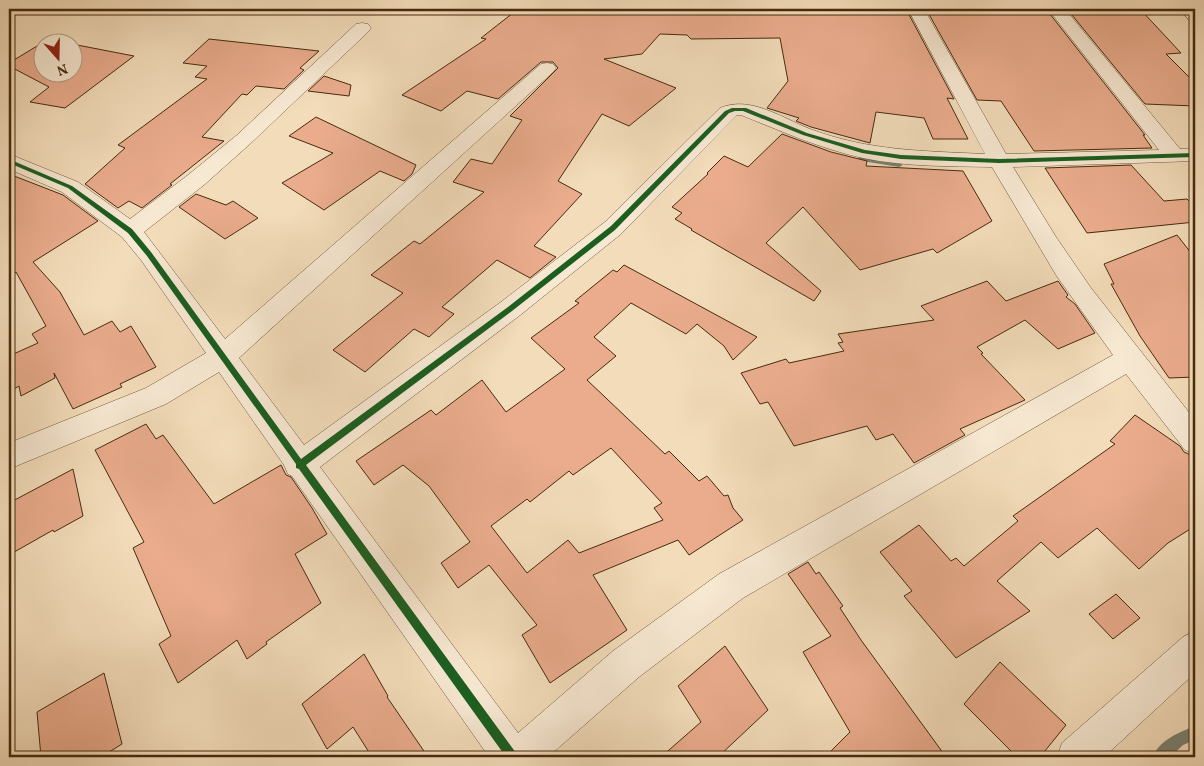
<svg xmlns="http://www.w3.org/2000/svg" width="1204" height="766" font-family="Vollkorn,serif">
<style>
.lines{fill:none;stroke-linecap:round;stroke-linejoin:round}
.stream{fill:#7a8172;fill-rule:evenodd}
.building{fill:#eaac8d;stroke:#472b0e;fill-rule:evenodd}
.street-casing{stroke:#725739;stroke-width:1}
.street{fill:#f7e8d2;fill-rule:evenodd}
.cycleway-casing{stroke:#f7e8d2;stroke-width:3}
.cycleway{fill:#1b5e20;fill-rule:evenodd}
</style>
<rect width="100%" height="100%" fill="#f3dcba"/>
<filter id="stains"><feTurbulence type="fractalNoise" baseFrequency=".004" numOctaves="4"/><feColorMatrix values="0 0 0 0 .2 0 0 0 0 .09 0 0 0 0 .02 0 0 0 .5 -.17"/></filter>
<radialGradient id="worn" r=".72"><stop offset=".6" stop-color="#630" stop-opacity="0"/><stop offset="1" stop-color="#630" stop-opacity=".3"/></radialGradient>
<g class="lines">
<!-- stream -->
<g class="stream">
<polygon points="859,157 899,163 903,165 899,167 862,161 858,159"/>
<polygon points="1195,167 1195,175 1188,170"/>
<path d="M1195,726V740L1183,745L1170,757H1153C1159,740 1180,732 1195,726Z"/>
</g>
</g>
<!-- building -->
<g class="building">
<polygon points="518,9 787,9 790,14 864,13 862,9 906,9 954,99 947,98 968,139 933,139 924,118 876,112 870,143 811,127 796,121 799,118 767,108 788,81 780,38 691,39 687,35 660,34 642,54 604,59 676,88 629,126 602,114 558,181 582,194 534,246 556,257 530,278 497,260 442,307 454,314 429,337 414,329 365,372 333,350 403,293 371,275 414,241 420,244 484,192 453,182 471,159 492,164 522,120 510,116 558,68 553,62 541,62 498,99 467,91 441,111 402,95 486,39 481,38"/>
<polygon points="926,9 1046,9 1145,135 1143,135 1152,148 1034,151 1001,101 977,100"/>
<polygon points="1067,9 1140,9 1181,53 1166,54 1195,83 1195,106 1145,104"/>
<polygon points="209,39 319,51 300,68 304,70 284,89 256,86 247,95 242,94 202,137 224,141 170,184 172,185 142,208 129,201 118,208 85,184 125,148 118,145 207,79 195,77 207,66 183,63"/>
<polygon points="42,43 42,72 72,72 72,44 134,56 65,108 30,102 49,87 9,66 9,63"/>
<polygon points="324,76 351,85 349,96 308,91"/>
<polygon points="316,117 416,165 412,174 404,181 380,171 324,210 282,183 333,153 289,136"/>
<polygon points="782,134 831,152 867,161 866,166 963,171 992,221 937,253 933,249 860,270 803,207 766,243 821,291 814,301 691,230 692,229 675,219 682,213 672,207 708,174 707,173 724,156 748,167"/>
<polygon points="1131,165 1164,201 1187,199 1195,207 1195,222 1087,233 1045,168"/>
<polygon points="9,174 63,195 98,221 33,262 60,292 84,335 112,321 120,332 131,326 156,367 120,384 122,387 73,409 54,373 55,378 21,396 19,386 9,392 9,356 38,343 32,334 46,326 16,272 9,277"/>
<polygon points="196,194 226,205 233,201 258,218 225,239 179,207"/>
<polygon points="1177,235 1195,258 1195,377 1169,378 1140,336 1111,284 1114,284 1104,264"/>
<path d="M624,265L757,337L733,360L724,346L697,324L686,334L631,303L594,337L616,356L587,380L665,454L669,451L699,481L707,476L724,496L728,495L733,508L743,520L689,555L678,540L593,575L627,630L550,683L522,635L537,625L489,565L458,588L441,563L470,542L429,486L403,465L374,485L356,461L431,410L436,415L482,380L506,412L565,369L531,338L579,303L575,301L613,270L617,272ZM611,448L662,503L654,508L663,520L579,553L568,540L527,573L491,526L527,499L530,502L569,471L573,475Z"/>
<polygon points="987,281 1006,301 1058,281 1068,295 1066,297 1075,304 1095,333 1058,349 1025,320 977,347 983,353 981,354 1025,400 960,429 965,435 914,463 893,434 876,440 867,426 794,446 768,402 760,404 741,373 786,359 789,363 844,351 838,343 843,342 838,334 934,320 921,306"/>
<polygon points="1135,415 1180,446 1184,452 1195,457 1195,526 1168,543 1139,569 1097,528 1058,558 1041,542 997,581 1030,611 956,658 904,596 912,591 880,552 919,525 951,561 956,558 964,566 1018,521 1013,516 1115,444 1110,441"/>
<polygon points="146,424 156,439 163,435 214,504 281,465 286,475 291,477 312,508 327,534 295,554 321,603 266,642 267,644 247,659 237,640 178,683 159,644 171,636 133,548 144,542 95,450"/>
<polygon points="73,469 83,516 54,532 53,530 9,555 9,503"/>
<polygon points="808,562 816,574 819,572 843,606 840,608 861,640 946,757 825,757 850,732 803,652 831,636 788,574"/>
<polygon points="1116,594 1140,618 1113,639 1089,614"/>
<polygon points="725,646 768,710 718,757 661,757 701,722 678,686"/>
<polygon points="364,654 388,696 387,697 428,757 372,757 353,727 327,749 302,704"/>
<polygon points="1000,662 1066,725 1040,757 1017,757 964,704"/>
<polygon points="104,673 122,744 101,757 41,757 37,712"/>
</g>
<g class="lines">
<defs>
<g id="street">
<path d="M908,9H924L1006,154L1159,150L1048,9H1065L1180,149H1195V161L1013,167L1056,237L1091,288L1195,420V454L1185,450L1126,374L743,598L639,677L548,757H489L292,476L288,474L284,465L219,372L166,404L9,469V443L146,388L206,353L141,260L122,237L62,192L9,169V154L78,182L130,219L188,175L237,135L356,24L362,23L368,24L371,28L368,32L251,143L204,185L144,232L225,339L541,64L547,63L553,64L556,68L553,72L239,358L304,445L501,302L605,222L720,108C750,95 782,118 810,129C869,151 923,151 985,154ZM737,115H741C781,131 821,149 863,158C905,167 949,166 992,167L1056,275L1113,355L719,574L613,651L518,733L320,467L519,316L621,234Z"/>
<polygon points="1180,9 1195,9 1195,21 1189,20"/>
<polygon points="1195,631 1195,673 1104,757 1057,757 1062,743 1183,637"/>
</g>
</defs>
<!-- street casing -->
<use href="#street" class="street-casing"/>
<!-- street -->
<use href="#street" class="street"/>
<defs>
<polygon id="cycleway" points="732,108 746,108 807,133 865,150 901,155 999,159 1195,153 1195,157 999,163 901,159 862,153 803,135 743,111 735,111 729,113 615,230 512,311 306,465 516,753 517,757 506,757 299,469 296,468 296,464 147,256 128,233 68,188 9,163 9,159 11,160 72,186 132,229 151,252 301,459 508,307 611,226 725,111"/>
</defs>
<!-- cycleway casing -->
<use href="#cycleway" class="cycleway-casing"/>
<!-- cycleway -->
<use href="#cycleway" class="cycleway"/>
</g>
<!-- margin -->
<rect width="1204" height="766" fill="none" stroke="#f3dcba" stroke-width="30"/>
<rect x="10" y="10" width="1184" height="746" fill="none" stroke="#472b0e" stroke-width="2.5"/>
<rect x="15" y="15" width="1174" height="736" fill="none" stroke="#472b0e"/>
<!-- north arrow -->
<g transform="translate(58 58) rotate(160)"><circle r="24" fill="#f7e8d2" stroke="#b19c84"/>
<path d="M0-4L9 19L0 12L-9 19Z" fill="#8f2418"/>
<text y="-8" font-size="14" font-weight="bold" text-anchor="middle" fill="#472b0e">N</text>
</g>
<rect width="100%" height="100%" filter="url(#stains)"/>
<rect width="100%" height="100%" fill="url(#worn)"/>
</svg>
